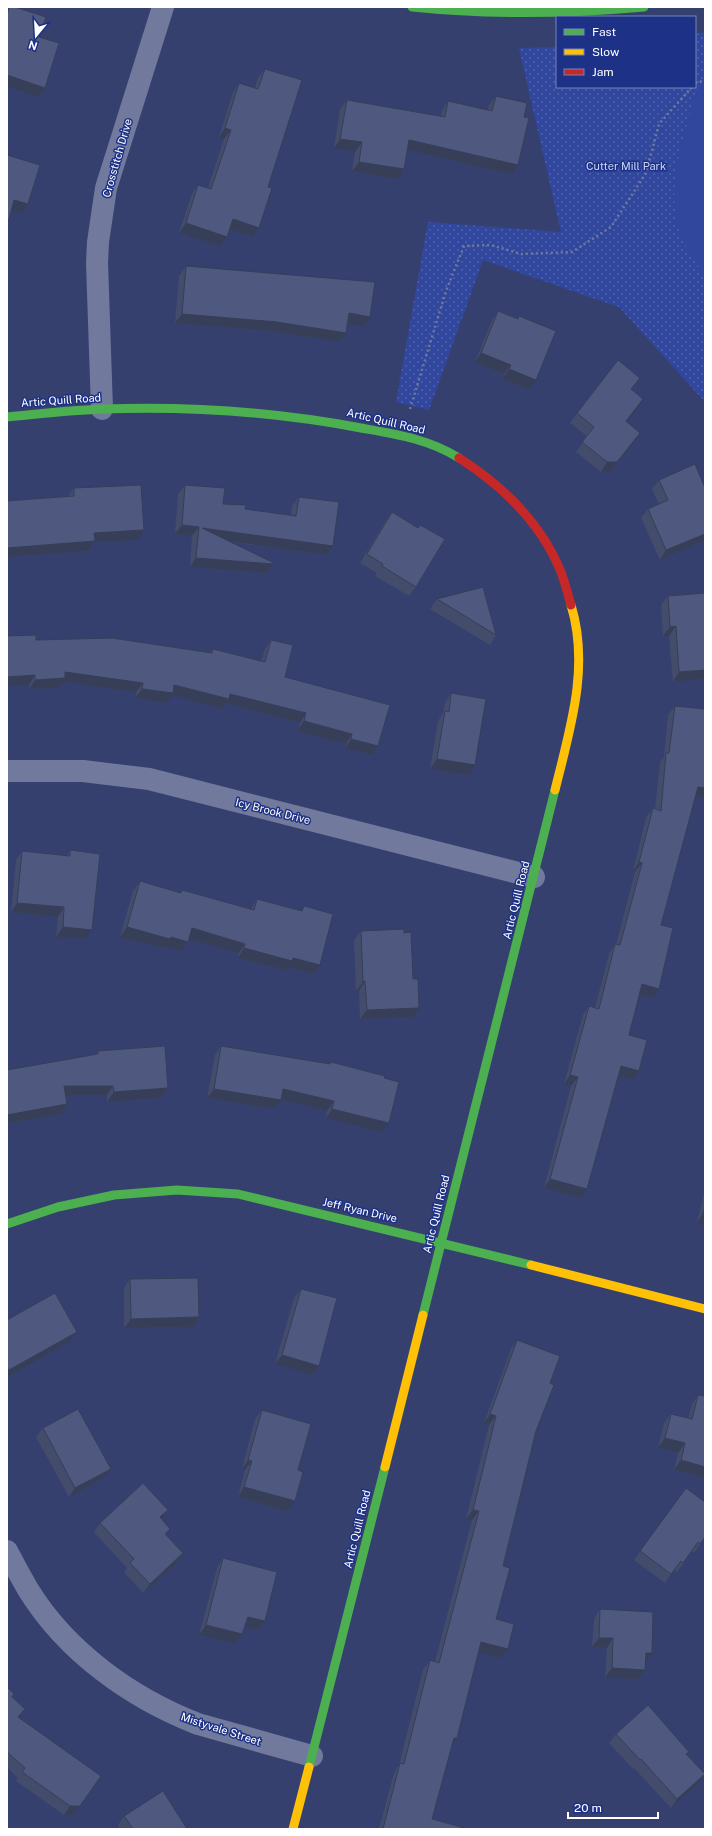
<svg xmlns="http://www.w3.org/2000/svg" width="712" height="1836" font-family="'Public Sans',sans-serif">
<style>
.grass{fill:url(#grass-dots)}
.garden{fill:#31479e}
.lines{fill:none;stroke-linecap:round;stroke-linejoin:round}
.path{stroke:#717a9c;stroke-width:2.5;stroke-dasharray:2 3;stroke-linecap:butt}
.street{stroke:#717a9c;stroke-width:22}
.fast{stroke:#4caf50;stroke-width:9}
.slow{stroke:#ffc107;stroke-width:9}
.jam{stroke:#c62828;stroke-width:9}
.wall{fill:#444c6c}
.shaded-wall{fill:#373e58}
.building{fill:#4f587e;stroke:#373e58}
.labels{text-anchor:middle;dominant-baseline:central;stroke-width:3;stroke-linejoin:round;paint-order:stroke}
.street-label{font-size:11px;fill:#fff;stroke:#1d3187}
.park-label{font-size:11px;fill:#cad4f8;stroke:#1d3187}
</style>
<defs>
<pattern id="grass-dots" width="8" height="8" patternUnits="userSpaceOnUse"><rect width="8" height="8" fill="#31479e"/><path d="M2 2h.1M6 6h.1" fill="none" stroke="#5063ad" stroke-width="1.8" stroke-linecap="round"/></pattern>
</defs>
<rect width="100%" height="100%" fill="#35406f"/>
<!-- grass -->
<polygon class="grass" points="705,32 705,402 619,307 483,260 429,410 396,402 428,222 561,232 519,48 557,47 557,87 695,87 695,34"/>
<!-- garden -->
<path class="garden" d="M699,83L705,85V276C695,261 683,245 678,227C666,179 686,130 699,83Z"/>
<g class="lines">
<!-- path -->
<g class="path">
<polyline points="695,83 697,82 705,81"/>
<polyline points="410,409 446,291 464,246 491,245 521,254 572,252 611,227 646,173 659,124 692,87"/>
</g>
<!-- street -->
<g class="street">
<polyline points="102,409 97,263 98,242 106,188 163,7"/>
<polyline points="7,771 83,771 149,779 534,877"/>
<path d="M7,1551C14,1564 21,1578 29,1591C67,1652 131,1698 198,1724L312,1756"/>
</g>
<!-- fast -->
<g class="fast">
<path d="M412,7C490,15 566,14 644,7"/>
<path d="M7,417C39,414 72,410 104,409C190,406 276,412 361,428C395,434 429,439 459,458"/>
<polyline points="7,1224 58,1207 114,1195 177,1190 238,1194 531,1265"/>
<polyline points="423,1315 555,790"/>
<polyline points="309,1767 385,1467"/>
</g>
<!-- slow -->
<g class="slow">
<path d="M555,790C570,729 590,667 571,605"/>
<polyline points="531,1265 705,1309"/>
<polyline points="385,1467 423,1315"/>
<polyline points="293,1829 309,1767"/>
</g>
<!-- jam -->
<path class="jam" d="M459,458C503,486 541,523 561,572C565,583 568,594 571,605"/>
</g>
<!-- wall -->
<g class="wall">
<polygon points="265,69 252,237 229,229 227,237 220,246 179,233 192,194 198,185 208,188 224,139 219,137 233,92 239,83 255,88 258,78"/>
<polygon points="496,96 524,117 518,165 512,174 408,150 404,169 398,179 352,171 355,152 334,148 340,109 347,100 441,116 442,110 448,101 488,110 489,105"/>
<polygon points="186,266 363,326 348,323 339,342 271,331 175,323 179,276"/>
<polygon points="498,311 517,318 519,316 536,380 530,390 502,379 504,374 475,362 492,320"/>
<polygon points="631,390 637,409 626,422 634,442 610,472 601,472 576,452 587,436 570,423 577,413"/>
<polygon points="659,480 705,488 705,540 660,560 641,518 648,509 659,504 652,489"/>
<polygon points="185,485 223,504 245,509 291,515 292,506 299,497 333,546 327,555 231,542 273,564 267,573 190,567 192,536 175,534 178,494"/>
<polygon points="74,488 137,540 94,542 88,551 7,557 7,501 68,496"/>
<polygon points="392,512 416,587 409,596 375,576 377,573 360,563 385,522"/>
<polygon points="705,593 705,679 673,682 669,636 663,636 661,605 668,596"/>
<polygon points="437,599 496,635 490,645 430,609"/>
<polygon points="7,636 36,640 211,652 213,649 261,661 265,649 271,640 285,677 378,746 372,755 345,748 346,744 297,731 300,723 226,703 222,709 172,695 166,703 135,698 136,692 63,682 59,688 29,689 29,685 7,686"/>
<polygon points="451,693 469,775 430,769 438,721 443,713 445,703"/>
<polygon points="675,706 705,709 705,798 695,797 661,925 653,998 639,995 629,1035 639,1071 633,1080 618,1076 587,1189 581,1198 544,1188 571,1086 564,1084 583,1015 589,1006 595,1008 609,954 615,944 616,945 635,872 633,871 646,818 653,808 655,809 660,762 664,757 668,715"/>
<polygon points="70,850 85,939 56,937 58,917 11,912 16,860 22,851 67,856"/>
<polygon points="140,881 180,893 182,890 251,909 257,899 301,911 304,906 320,965 313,974 288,967 286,970 238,958 239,953 189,939 188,942 181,951 165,946 163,948 120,937 133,891"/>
<polygon points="361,931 404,933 413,1017 360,1019 359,991 356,991 354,940"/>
<polygon points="221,1046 329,1064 331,1062 384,1078 382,1132 326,1118 327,1111 281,1099 275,1109 207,1098 215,1055"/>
<polygon points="98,1051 168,1088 161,1098 107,1102 107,1095 66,1095 67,1104 61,1114 7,1123 95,1055"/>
<polygon points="705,1189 705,1225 697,1223"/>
<polygon points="130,1279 193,1327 124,1328 124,1288"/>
<polygon points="301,1289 319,1366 312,1375 275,1364 294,1298"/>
<polygon points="517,1340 550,1383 536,1431 503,1566 496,1619 501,1658 478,1652 451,1746 432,1819 461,1829 379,1829 394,1773 399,1765 423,1670 430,1660 435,1662 472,1520 466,1519 489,1425 484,1423 511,1349"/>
<polygon points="698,1395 705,1478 674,1470 678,1453 658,1448 664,1423 671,1414 688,1418 692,1404"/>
<polygon points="262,1410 298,1470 295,1501 288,1511 238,1497 245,1470 242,1469 255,1419"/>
<polygon points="43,1428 111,1469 104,1478 69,1497 36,1437"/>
<polygon points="161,1519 166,1535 183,1553 177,1563 143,1593 124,1572 127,1568 94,1532 100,1523"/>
<polygon points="705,1537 694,1553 692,1551 677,1572 674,1570 665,1583 634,1560 640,1551"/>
<polygon points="223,1558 265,1621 258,1630 245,1627 242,1634 235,1644 199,1635 217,1568"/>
<polygon points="600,1609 652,1653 645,1663 645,1670 638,1679 605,1677 607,1648 592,1647 594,1619"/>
<polygon points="7,1687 13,1697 25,1709 19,1718 101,1776 73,1815 64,1815 16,1781 18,1778 7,1767"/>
<polygon points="616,1734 687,1755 705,1774 698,1784 671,1808 634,1768 633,1769 609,1743"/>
<polygon points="124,1816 187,1829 120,1829 118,1825"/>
</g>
<!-- shaded-wall -->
<g class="shaded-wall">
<polygon points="7,75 45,88 38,97 7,86"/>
<polygon points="225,128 231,130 224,139 219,137"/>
<polygon points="340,139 362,142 355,152 334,148"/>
<polygon points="409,140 518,165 512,174 403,149"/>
<polygon points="359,162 404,169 398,179 352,171"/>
<polygon points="14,200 28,204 22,213 8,209"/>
<polygon points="233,219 259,228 252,237 226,228"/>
<polygon points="186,223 227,237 220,246 179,233"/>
<polygon points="349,313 370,317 363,326 343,323"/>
<polygon points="182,314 277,322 346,333 339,342 271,331 175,323"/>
<polygon points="481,353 511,365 504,374 475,362"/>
<polygon points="509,369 536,380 530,390 502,379"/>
<polygon points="643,399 637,409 619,431 626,421"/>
<polygon points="640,433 634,442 610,472 601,472 607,462"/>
<polygon points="182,525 199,527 192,536 175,534"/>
<polygon points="202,528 333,546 327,555 198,537"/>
<polygon points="144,530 137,540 94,542 88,551 7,557 7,548 94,533"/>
<polygon points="705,534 705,540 660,560 666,550"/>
<polygon points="196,558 273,564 267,573 190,567"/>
<polygon points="676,626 669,636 663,636 670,627"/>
<polygon points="705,670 705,679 673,682 679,672"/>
<polygon points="65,672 143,683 136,692 63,682 59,688 29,689 35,680"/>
<polygon points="35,675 29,685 7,686 7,677"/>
<polygon points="174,685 230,694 306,713 300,723 226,703 222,709 172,695 166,703 135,698 142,689"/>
<polygon points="304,721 352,734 346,744 297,731"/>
<polygon points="351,739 378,746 372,755 345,748"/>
<polygon points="437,759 475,765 469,775 430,769"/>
<polygon points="698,787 705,788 705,798 691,796"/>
<polygon points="639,862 642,863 635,872 633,871"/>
<polygon points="17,903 64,907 58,917 11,912"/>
<polygon points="63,927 92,930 85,939 56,937"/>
<polygon points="127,927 171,937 188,942 181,951 165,946 163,948 120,937"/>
<polygon points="192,928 245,944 239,953 185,938"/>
<polygon points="244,948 293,958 320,965 313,974 288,967 286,970 238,958"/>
<polygon points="365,981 359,991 356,991 363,982"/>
<polygon points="642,984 659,989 653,998 635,994"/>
<polygon points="419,1008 413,1017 360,1019 367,1010"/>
<polygon points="621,1066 639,1071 633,1080 614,1075"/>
<polygon points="570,1075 578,1077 571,1086 564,1084"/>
<polygon points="64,1086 113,1086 107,1095 58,1095"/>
<polygon points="168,1088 161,1098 107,1102 114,1092"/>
<polygon points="214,1089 281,1100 275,1109 207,1098"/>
<polygon points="283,1089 334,1101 327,1111 276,1098"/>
<polygon points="67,1104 61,1114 7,1123 7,1115"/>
<polygon points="332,1109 389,1123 382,1132 326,1118"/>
<polygon points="550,1179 587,1189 581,1198 544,1188"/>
<polygon points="703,1213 705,1214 705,1225 697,1223"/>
<polygon points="199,1317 193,1327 124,1328 131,1319"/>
<polygon points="77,1332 70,1341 7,1377 7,1373 9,1370"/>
<polygon points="282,1355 319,1366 312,1375 275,1364"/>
<polygon points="490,1414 496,1416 489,1425 484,1423"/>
<polygon points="665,1438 685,1443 678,1453 658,1448"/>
<polygon points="248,1460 252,1461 245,1470 242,1469"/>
<polygon points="681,1460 705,1467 705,1478 674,1470"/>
<polygon points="111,1469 104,1478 69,1497 75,1488"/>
<polygon points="244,1487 295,1501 288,1511 238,1497"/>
<polygon points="168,1510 162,1519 160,1517"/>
<polygon points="473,1510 479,1511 472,1520 466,1519"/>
<polygon points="183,1553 177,1563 143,1593 150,1584"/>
<polygon points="248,1617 265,1621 258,1630 242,1626"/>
<polygon points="206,1625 242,1634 235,1644 199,1635"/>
<polygon points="599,1638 613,1638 607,1648 592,1647"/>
<polygon points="481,1642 508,1649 501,1658 474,1651"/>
<polygon points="646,1653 652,1653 645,1663"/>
<polygon points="612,1668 645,1670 638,1679 605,1677"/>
<polygon points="25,1709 19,1718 18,1717"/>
<polygon points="454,1738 457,1738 450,1748"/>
<polygon points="705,1774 698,1784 671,1808 677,1799"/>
<polygon points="101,1776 73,1815 64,1815 70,1806"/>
</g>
<!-- building -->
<g class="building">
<polygon points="9,7 15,7 46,17 39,37 59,43 45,88 7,75 7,15"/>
<polygon points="265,69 302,80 268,187 272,188 259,228 233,219 227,237 186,223 198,185 211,189 231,130 225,128 239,83 258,89"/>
<polygon points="496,96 527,103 524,117 529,118 518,165 409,140 404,169 359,162 362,142 340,139 347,100 445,117 448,101 492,111"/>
<polygon points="7,155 40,165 28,204 14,200 9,219 7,219"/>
<polygon points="186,266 375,282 370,317 349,313 346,333 277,322 182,314"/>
<polygon points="498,311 518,319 519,316 556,331 536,380 509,369 511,365 481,353"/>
<polygon points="618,360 640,378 631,389 643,399 626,421 640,433 617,462 607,462 582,442 594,427 577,413"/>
<polygon points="695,464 705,488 705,534 666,550 648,509 668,500 659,480"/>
<polygon points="141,485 144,530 94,533 95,541 7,548 7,501 74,496 74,488"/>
<polygon points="185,485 225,488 223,504 246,505 245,509 296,516 299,497 339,502 333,546 202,528 274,563 273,564 196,558 199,527 182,525"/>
<polygon points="392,512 418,528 420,525 445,539 416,587 382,566 383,564 367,554"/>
<polygon points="483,587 496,635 437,599"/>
<polygon points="705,593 705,670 679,672 676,626 670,627 668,596"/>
<polygon points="36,635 36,640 112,638 212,653 213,649 265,662 271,640 293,645 285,677 390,705 378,746 351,739 352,734 304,721 306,713 230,694 229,699 174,685 173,693 142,689 143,683 65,672 65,678 35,680 35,675 7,677 7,636"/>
<polygon points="451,693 486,699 475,765 437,759 445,711 449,712"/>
<polygon points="675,706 705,709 705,788 698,787 661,925 673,928 659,989 642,984 629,1035 647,1040 639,1071 621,1066 587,1189 550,1179 578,1077 570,1075 589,1006 599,1009 615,944 620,945 642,863 639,862 653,808 661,811 666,753 669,753"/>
<polygon points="70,850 100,854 92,930 63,927 64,907 17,903 22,851 70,856"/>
<polygon points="140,881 181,893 182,890 254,910 257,899 302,911 304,906 333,914 320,965 293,958 292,961 244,948 245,944 192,928 188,942 171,937 170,939 127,927"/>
<polygon points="404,929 404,933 411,932 413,979 418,979 419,1008 367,1010 365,981 363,982 361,931"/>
<polygon points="165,1046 168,1088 114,1092 113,1086 64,1086 67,1104 7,1115 7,1070 98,1054 98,1051"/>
<polygon points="221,1046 330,1064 331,1062 385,1076 384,1078 399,1082 389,1123 332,1109 334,1101 283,1089 281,1100 214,1089"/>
<polygon points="705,1207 705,1214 703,1213"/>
<polygon points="198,1278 199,1317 131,1319 130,1279"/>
<polygon points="301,1289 337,1298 319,1366 282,1355"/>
<polygon points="55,1293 77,1332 9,1370 7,1367 7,1320"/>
<polygon points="517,1340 560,1356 550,1383 554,1385 536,1431 503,1566 510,1568 496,1619 514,1624 508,1649 481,1642 457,1738 454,1738 432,1819 461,1827 461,1829 383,1829 400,1763 404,1764 430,1660 439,1663 479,1511 473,1510 496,1416 490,1414"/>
<polygon points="698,1395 705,1396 705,1467 681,1460 685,1443 665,1438 671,1414 692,1419"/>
<polygon points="78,1409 111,1469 75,1488 43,1428"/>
<polygon points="262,1410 311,1424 298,1470 303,1472 295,1501 244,1487 252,1461 248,1460"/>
<polygon points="143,1483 168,1510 160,1517 170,1529 165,1534 183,1553 150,1584 130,1563 134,1559 100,1523"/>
<polygon points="686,1488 705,1502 705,1537 700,1544 698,1542 683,1563 681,1561 671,1574 640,1551"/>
<polygon points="223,1558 277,1572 265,1621 248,1617 242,1634 206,1625"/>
<polygon points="600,1609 653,1612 652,1653 646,1653 645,1670 612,1668 613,1638 599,1638"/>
<polygon points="7,1687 14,1694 12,1697 25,1709 18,1717 101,1776 80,1806 70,1806 22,1772 25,1768 7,1752"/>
<polygon points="648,1705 689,1752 686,1754 705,1774 677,1799 641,1759 640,1760 616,1734"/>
<polygon points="163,1791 187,1829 133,1829 124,1816"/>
</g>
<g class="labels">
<!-- street labels -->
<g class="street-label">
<text transform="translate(117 158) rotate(-74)">Crosstitch Drive</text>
<text transform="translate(61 400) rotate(-4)">Artic Quill Road</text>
<text transform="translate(386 421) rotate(13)">Artic Quill Road</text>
<text transform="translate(273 811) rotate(14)">Icy Brook Drive</text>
<text transform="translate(516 900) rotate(-76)">Artic Quill Road</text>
<text transform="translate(360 1210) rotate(13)">Jeff Ryan Drive</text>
<text transform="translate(436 1214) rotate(-76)">Artic Quill Road</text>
<text transform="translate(357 1529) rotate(-76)">Artic Quill Road</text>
<text transform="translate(221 1729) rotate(18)">Mistyvale Street</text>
</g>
<!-- park labels -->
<g class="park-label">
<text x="626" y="166">Cutter Mill Park</text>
</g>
</g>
<!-- border -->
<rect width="712" height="1836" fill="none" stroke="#ffffff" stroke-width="16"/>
<!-- legend -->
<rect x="556" y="16" width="140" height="72" fill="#1d3187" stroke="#7783b7"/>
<rect x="564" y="29" width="20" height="6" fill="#4caf50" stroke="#7783b7"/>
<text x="592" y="36" font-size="12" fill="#ffffff">Fast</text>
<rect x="564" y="49" width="20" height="6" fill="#ffc107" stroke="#7783b7"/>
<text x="592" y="56" font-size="12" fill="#ffffff">Slow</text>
<rect x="564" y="69" width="20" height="6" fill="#c62828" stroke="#7783b7"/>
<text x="592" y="76" font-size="12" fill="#ffffff">Jam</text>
<!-- north arrow -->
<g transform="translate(36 36) rotate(198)" stroke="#1d3187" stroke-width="3" paint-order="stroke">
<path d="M0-3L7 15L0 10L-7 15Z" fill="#ffffff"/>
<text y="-6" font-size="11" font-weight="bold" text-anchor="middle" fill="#ffffff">N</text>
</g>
<!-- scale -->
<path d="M568 1812v6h90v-6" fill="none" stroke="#ffffff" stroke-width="2"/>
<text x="574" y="1812" font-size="12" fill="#ffffff" stroke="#1d3187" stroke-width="3" paint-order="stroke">20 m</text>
</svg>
